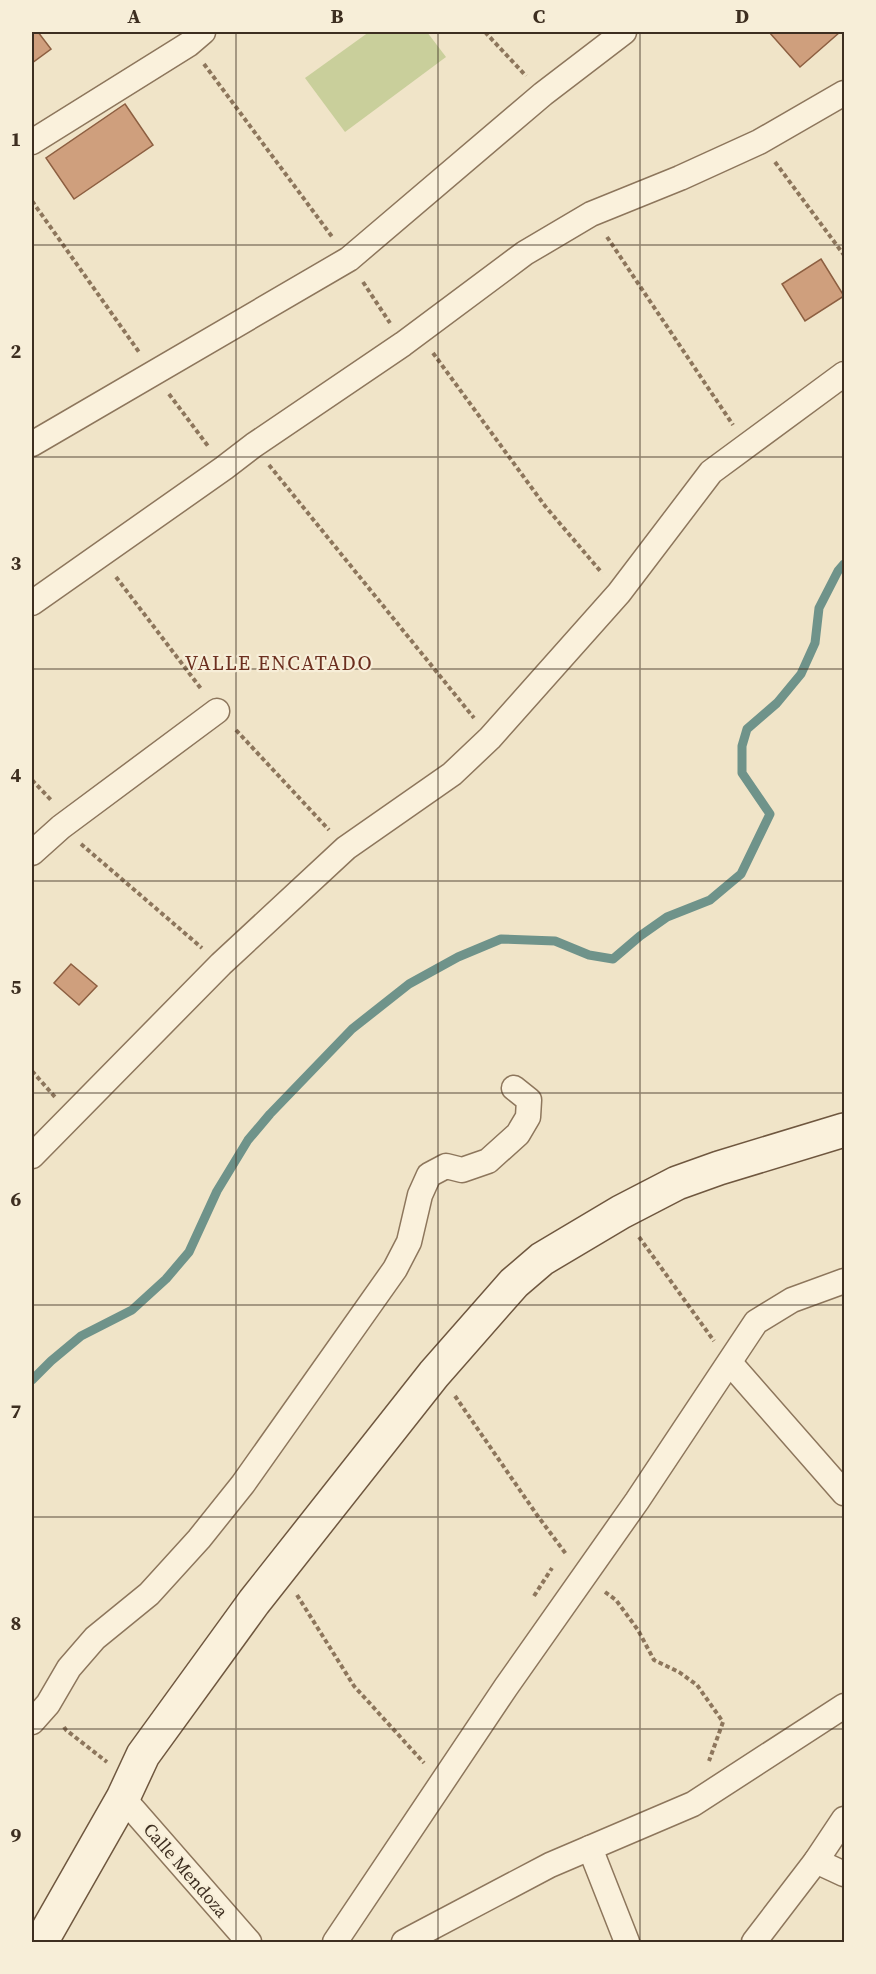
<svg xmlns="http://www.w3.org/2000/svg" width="876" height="1974" font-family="'Source Serif 4',serif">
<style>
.green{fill:#c9cf9b}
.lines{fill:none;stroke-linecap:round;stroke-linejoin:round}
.stream{stroke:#6f938a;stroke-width:9}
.building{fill:#cf9f7d;stroke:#8d5f41;stroke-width:1.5}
.street-casing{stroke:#8d765c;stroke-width:27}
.secondary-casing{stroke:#6f573f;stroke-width:36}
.path{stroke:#8d765c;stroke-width:4;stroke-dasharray:4.5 3;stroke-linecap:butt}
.street{stroke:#faf1dc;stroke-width:24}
.secondary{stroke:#faf1dc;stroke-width:33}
.grid{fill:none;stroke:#3d2e20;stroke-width:1.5;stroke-opacity:0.55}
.labels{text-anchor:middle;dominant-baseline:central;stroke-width:4.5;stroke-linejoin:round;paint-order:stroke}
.street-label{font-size:18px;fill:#3d2e20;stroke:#f7eed8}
.neighbourhood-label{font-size:20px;letter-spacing:1.5px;fill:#6b2e1e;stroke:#f7eed8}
.neatline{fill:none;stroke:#3d2e20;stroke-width:2}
.grid-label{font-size:20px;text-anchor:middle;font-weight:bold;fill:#3d2e20}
</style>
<rect width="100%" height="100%" fill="#f0e4c8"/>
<!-- green -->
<polygon class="green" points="369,32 427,32 446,57 345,132 305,78"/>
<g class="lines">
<!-- stream -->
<polyline class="stream" points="32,1380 51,1361 81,1336 132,1310 166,1279 189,1252 217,1191 248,1140 270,1114 352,1029 409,984 458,957 501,939 555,941 589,955 613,959 640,936 667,917 710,900 741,874 770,814 742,773 742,746 747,729 777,703 801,674 815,643 819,608 838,571 844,564"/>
</g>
<!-- building -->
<g class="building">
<polygon points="32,32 38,32 51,49 32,63"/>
<polygon points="769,32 840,32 800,67"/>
<polygon points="125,104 153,145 74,199 46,158"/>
<polygon points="821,259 844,296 805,321 782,284"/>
<polygon points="71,964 97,986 79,1005 54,983"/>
</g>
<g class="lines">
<defs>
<g id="street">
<polyline points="32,142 189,44 203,32"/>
<polyline points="32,444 349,259 543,94 624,32"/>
<polyline points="32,603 224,468 254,445 403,344 525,253 591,214 680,178 759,142 844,93"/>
<polyline points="32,853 61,827 217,711"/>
<polyline points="32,1156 221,964 346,848 452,774 490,738 619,593 711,472 844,374"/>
<polyline points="730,1363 844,1493"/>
<polyline points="32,1722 48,1704 69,1668 95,1638 149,1594 199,1539 243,1484 395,1269 409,1242 420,1195 429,1175 446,1166 462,1170 488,1161 518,1134 528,1117 529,1100 514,1088"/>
<polyline points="123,1798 249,1942"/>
<polyline points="590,1848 627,1942"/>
<polyline points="816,1861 844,1874"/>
<polyline points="335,1942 506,1687 637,1501 756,1322 792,1300 844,1281"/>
<polyline points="404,1942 550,1865 693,1804 844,1706"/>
<polyline points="754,1942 816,1861 844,1819"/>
</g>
<polyline id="secondary" points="41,1942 123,1798 143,1755 254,1602 434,1374 514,1283 542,1259 621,1212 677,1183 719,1168 844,1130"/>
</defs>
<!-- street casing -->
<use href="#street" class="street-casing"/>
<!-- secondary casing -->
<use href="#secondary" class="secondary-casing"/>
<!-- path -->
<g class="path">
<polyline points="485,32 526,76"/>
<polyline points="204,64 333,238"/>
<polyline points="775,162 844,255"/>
<polyline points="32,201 139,352"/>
<polyline points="607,237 733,425"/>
<polyline points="363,282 390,323"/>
<polyline points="433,353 545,506 602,573"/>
<polyline points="169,394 208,446"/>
<polyline points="269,465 474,718"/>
<polyline points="116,577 202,690"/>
<polyline points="236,730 329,830"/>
<polyline points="32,780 52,801"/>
<polyline points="81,844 202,948"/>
<polyline points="32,1071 55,1097"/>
<polyline points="639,1237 714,1341"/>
<polyline points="455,1396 537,1515 566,1554"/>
<polyline points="605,1592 616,1600 638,1630 654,1660 679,1672 697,1685 723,1722 709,1761"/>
<polyline points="297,1595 354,1686 424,1763"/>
<polyline points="534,1596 552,1568"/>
<polyline points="64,1727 66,1730 107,1762"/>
</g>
<!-- street -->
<use href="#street" class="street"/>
<!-- secondary -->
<use href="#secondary" class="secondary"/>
</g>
<!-- grid -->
<path class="grid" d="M236,32V1942M438,32V1942M640,32V1942M32,245H844M32,457H844M32,669H844M32,881H844M32,1093H844M32,1305H844M32,1517H844M32,1729H844"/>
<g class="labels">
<!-- street labels -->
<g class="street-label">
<text transform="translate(186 1870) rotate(49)">Calle Mendoza</text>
</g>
<!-- neighbourhood labels -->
<g class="neighbourhood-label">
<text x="279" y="663">VALLE ENCATADO</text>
</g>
</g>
<!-- border -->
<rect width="876" height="1974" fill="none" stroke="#f7eed8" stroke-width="66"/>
<rect x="33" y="33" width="810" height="1908" class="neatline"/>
<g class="grid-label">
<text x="134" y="23">A</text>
<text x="337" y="23">B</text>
<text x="539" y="23">C</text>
<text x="742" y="23">D</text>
<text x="16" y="146">1</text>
<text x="16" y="358">2</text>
<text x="16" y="570">3</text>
<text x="16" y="782">4</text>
<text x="16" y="994">5</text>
<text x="16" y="1206">6</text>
<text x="16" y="1418">7</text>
<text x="16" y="1630">8</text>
<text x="16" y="1842">9</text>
</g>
</svg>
